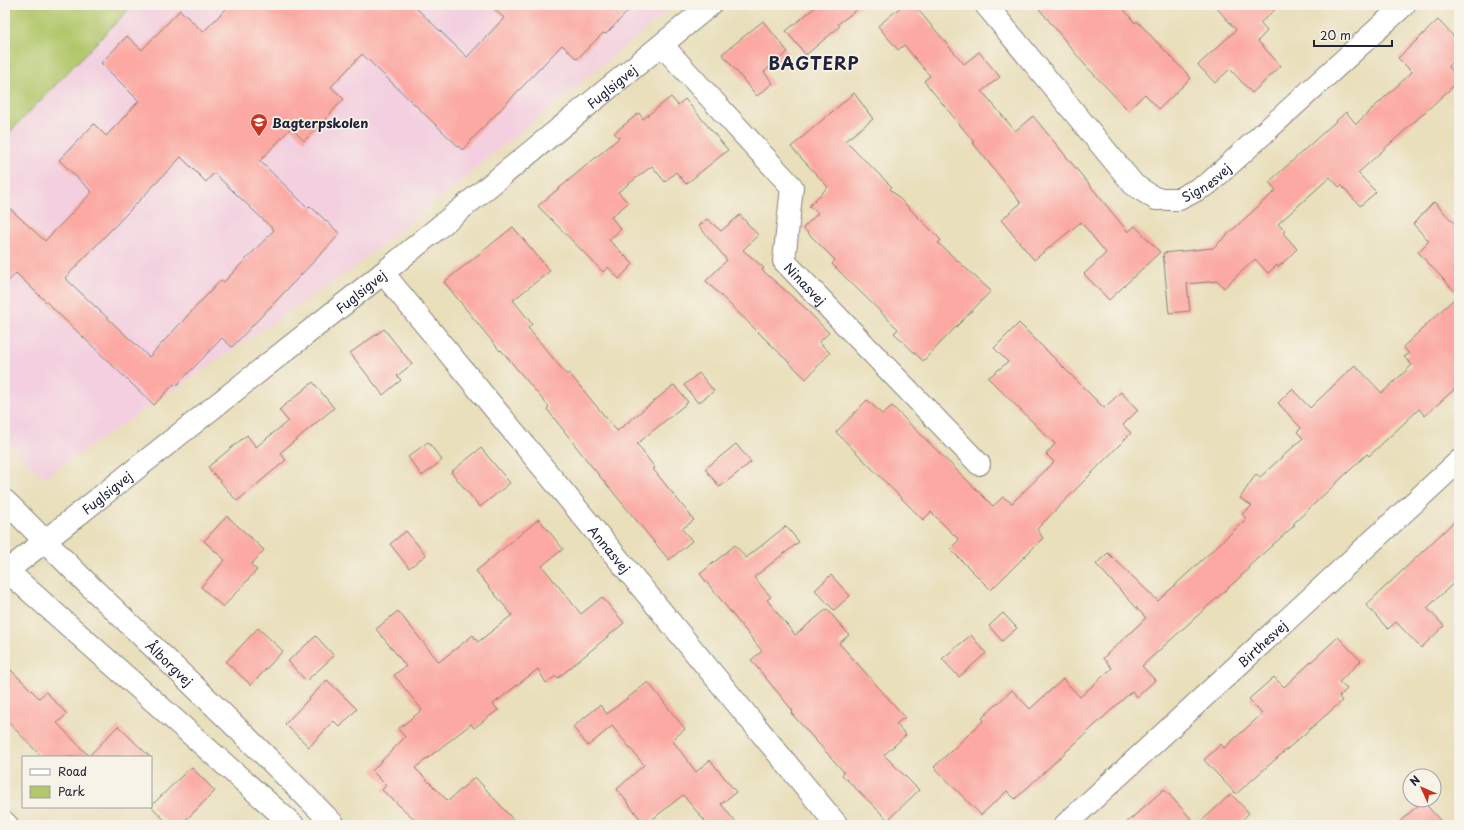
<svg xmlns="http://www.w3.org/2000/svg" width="1464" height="830" font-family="'Playpen Sans',sans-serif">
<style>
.built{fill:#f3cfdf}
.green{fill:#b1c76b;stroke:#6a7453}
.building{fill:#fba9a2;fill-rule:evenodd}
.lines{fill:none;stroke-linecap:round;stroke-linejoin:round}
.street-casing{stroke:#86807b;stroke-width:24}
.secondary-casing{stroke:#86807b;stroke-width:24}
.street{stroke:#fff;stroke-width:22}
.secondary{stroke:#fff;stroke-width:22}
.labels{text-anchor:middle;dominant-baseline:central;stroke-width:3.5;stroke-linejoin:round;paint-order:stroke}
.street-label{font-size:13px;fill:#22223b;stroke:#f7f3e8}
.poi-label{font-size:13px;font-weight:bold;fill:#22223b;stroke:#f7f3e8;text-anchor:start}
.district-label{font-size:17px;font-weight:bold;letter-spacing:1px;fill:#22223b;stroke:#f7f3e8}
</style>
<rect width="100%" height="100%" fill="#f7f3e8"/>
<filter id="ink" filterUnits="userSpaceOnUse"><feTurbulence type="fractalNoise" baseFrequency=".025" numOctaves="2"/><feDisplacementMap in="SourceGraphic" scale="8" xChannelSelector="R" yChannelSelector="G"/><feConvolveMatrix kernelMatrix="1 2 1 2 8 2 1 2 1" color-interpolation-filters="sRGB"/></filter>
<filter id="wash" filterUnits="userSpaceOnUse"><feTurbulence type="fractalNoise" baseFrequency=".012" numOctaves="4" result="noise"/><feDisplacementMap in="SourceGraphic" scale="16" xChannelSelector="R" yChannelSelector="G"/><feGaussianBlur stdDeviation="0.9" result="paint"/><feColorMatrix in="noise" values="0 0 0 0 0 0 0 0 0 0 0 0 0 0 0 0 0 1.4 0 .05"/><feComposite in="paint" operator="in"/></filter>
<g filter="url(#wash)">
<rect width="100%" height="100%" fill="#e9dfbb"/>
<!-- built -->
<polygon class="built" points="5,5 676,5 352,269 44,478 5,441"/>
<!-- green -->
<polygon class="green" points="5,5 133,5 5,137"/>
<g id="blocks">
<!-- building -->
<g class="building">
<path d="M230,5H413L467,57L504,18L490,5H634L606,34L603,33L577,59L562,45L462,150L362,54L331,87L344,99L304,141L291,128L260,161L308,208L310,206L340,234L232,347L222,338L176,386L174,384L154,405L16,273L5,285V204L45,241L92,192L59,160L94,124L106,136L139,101L101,63L127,36L142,50L180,10L203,32ZM181,157L206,182L214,173L274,230L224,282L221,280L149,357L65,278Z"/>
<polygon points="818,5 863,5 838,24 840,26 806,55 786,31"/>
<polygon points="903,5 914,5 964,64 979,52 1000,77 982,91 1015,131 1033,116 1128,232 1135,226 1160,252 1109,300 1084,274 1106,253 1081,222 1034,260 1001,220 1021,203 973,143 974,142 924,81 930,76 904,45 898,50 878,26"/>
<polygon points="1036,5 1120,5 1135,23 1137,21 1191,78 1159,109 1145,94 1128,110 1085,65"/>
<polygon points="1214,5 1280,5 1260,23 1267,31 1258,41 1281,66 1252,93 1230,69 1215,83 1198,65 1236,30"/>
<polygon points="1438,20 1459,42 1459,55 1448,66 1459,78 1459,81 1358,173 1376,192 1360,206 1341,185 1339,187 1330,177 1278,224 1285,231 1283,233 1297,249 1283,263 1278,267 1277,265 1268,273 1255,259 1224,288 1218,281 1187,284 1190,311 1169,313 1163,253 1213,248 1276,190 1269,182 1346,112 1356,124 1412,72 1398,58"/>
<polygon points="763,21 788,52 764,72 773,83 757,96 722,54"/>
<polygon points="854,93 873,119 845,141 892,187 890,189 941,240 938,243 991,291 923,361 894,333 898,329 832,264 835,260 803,228 818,213 809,206 828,187 791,147"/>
<polygon points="671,97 678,105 685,99 728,150 686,184 676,172 665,182 652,166 618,192 628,203 611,217 621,229 609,240 633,264 619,279 608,267 603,272 538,206 619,138 614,133 639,113 643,119"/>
<polygon points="1434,202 1459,228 1459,385 1425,416 1419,409 1369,456 1367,454 1293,524 1295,525 1248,567 1250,568 1142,666 1155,680 1137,697 1132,691 1015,799 1007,791 981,815 934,767 984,720 982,718 1012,690 1030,709 1063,679 1080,697 1112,668 1103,658 1146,618 1096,564 1108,553 1158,601 1246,519 1242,514 1252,506 1240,498 1256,474 1260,477 1303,438 1297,432 1301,428 1278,403 1292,389 1310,408 1355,365 1382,393 1412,365 1404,357 1409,354 1403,347 1458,295 1418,252 1429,241 1413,224"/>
<polygon points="740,215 758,235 743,250 764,268 762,270 804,307 829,333 819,342 830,353 806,379 706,281 727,260 699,226 707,219 721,231"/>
<polygon points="513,227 550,271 513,300 532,324 528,328 567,375 569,373 617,431 674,385 688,402 637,444 655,468 653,469 694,520 682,529 692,541 669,560 589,463 547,409 549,407 501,350 500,351 444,282"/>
<polygon points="1019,323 1104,408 1121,392 1138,410 1123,425 1131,433 1037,529 1043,538 991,590 950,549 959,540 931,512 923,520 836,432 867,400 882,414 892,406 993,506 1003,497 1012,503 1054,462 1046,454 1055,444 988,378 1008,362 994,348"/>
<polygon points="384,329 412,364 397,376 401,380 383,395 350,353"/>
<polygon points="699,373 714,391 698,403 684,385"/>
<polygon points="313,382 334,408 280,453 286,460 237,501 208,467 247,435 256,447 288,421 279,410"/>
<polygon points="428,442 442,460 422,476 408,457"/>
<polygon points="736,444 751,462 720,487 705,469"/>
<polygon points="481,448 510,483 480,507 451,472"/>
<polygon points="227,516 264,550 251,565 257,570 223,607 201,587 225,560 204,541"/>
<polygon points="1459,517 1459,578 1427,608 1444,626 1421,648 1396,622 1388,629 1366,605"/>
<polygon points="539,519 563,549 542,566 581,614 602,597 624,623 558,678 556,676 546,683 538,669 493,704 498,710 474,728 471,724 415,768 448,801 475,777 518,825 421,825 382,790 386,785 372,771 405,737 398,729 422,710 394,675 406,666 376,629 398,611 439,662 473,635 478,642 512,615 476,571"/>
<polygon points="786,526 799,542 754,577 771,597 767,600 795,635 827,609 849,635 839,643 905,717 896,724 906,735 884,755 919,790 888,820 842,775 844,772 791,713 793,711 751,660 762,651 700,574 735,545 746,558"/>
<polygon points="406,531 426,555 409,568 390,544"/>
<polygon points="831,575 850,596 834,610 815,590"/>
<polygon points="1003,613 1017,628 1002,641 989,626"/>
<polygon points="258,628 283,651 251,685 226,662"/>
<polygon points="971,635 986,653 959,677 942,659"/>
<polygon points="316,636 334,656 306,681 288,661"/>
<polygon points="1338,637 1361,661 1339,682 1347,689 1339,697 1342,701 1236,794 1204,760 1221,744 1224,748 1262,714 1249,699 1274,677 1284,687"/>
<polygon points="5,664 39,698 46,692 67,714 57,723 89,756 118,726 150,757 42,757 5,719"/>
<polygon points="327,680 357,709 340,727 334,721 309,747 285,724"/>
<polygon points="648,682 685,729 672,740 696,772 710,760 736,792 721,804 738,825 708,825 683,795 645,825 617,789 644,765 612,726 588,746 573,727 600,705 607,714"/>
<polygon points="191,767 215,791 181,825 169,825 151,806"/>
<polygon points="1164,789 1197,825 1231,794 1249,813 1237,825 1124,825"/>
<polygon points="1423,801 1444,825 1396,825"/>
</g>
</g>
</g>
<g filter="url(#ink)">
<use href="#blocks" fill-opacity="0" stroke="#86807b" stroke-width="1"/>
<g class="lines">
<defs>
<g id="street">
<path id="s1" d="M986,5L1134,185L1156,199H1179L1208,184L1404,5"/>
<path id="s2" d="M662,45L792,187L784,261L979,464"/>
<path id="s3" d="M383,273L837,825"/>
<path id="s4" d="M7,571L383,273L710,5"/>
<polyline points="5,823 7,825"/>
<path id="s5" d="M1065,825L1459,461"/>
</g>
<g id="secondary">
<path id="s6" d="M5,501C35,530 63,560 93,589C174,667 256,744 334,825"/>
<polyline points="5,569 293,825"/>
</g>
</defs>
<!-- street casing -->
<use href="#street" class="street-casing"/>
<!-- secondary casing -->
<use href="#secondary" class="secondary-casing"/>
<!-- street -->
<use href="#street" class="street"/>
<!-- secondary -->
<use href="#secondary" class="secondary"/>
</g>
</g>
<!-- icons -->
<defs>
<symbol id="school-pin" viewBox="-11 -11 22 30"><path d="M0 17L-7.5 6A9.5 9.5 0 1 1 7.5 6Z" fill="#c8321e" stroke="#f7f3e8"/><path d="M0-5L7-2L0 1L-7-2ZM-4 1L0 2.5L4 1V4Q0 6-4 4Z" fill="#fff"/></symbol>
</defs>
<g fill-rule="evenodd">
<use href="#school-pin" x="249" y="112" width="20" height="27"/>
</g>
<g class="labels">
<!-- street labels -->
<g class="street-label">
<text stroke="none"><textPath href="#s4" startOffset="775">Fuglsigvej</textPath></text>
<text stroke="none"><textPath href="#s1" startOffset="314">Signesvej</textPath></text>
<text stroke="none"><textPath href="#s2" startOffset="298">Ninasvej</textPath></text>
<text stroke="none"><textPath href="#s4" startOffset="451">Fuglsigvej</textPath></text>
<text stroke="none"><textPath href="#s4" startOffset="127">Fuglsigvej</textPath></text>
<text stroke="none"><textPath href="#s3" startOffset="357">Annasvej</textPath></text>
<text stroke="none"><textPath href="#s5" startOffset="268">Birthesvej</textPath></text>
<text stroke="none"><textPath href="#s6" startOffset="231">Ålborgvej</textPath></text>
</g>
<!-- poi labels -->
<g class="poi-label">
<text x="272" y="122">Bagterpskolen</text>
</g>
<!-- district labels -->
<g class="district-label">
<text x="814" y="63">BAGTERP</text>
</g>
</g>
<!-- margin -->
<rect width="1464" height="830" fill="none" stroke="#f7f3e8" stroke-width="20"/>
<!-- legend -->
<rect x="22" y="756" width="130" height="52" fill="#f7f3e8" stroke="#a29fa3"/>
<rect x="30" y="769" width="20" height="6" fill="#ffffff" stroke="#a29fa3"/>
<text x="58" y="776" font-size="12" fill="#22223b">Road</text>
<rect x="30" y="786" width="20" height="12" fill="#b1c76b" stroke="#a29fa3"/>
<text x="58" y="796" font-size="12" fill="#22223b">Park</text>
<!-- north arrow -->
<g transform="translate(1422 788) rotate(315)"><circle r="19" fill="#f7f3e8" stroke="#a29fa3"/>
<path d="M0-3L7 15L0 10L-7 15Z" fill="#c8321e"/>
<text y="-6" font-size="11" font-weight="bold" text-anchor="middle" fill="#22223b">N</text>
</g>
<!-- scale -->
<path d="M1314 40v6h78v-6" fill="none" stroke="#22223b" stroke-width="2"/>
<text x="1320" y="40" font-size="12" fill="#22223b" stroke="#f7f3e8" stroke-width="3" paint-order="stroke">20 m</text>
</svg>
